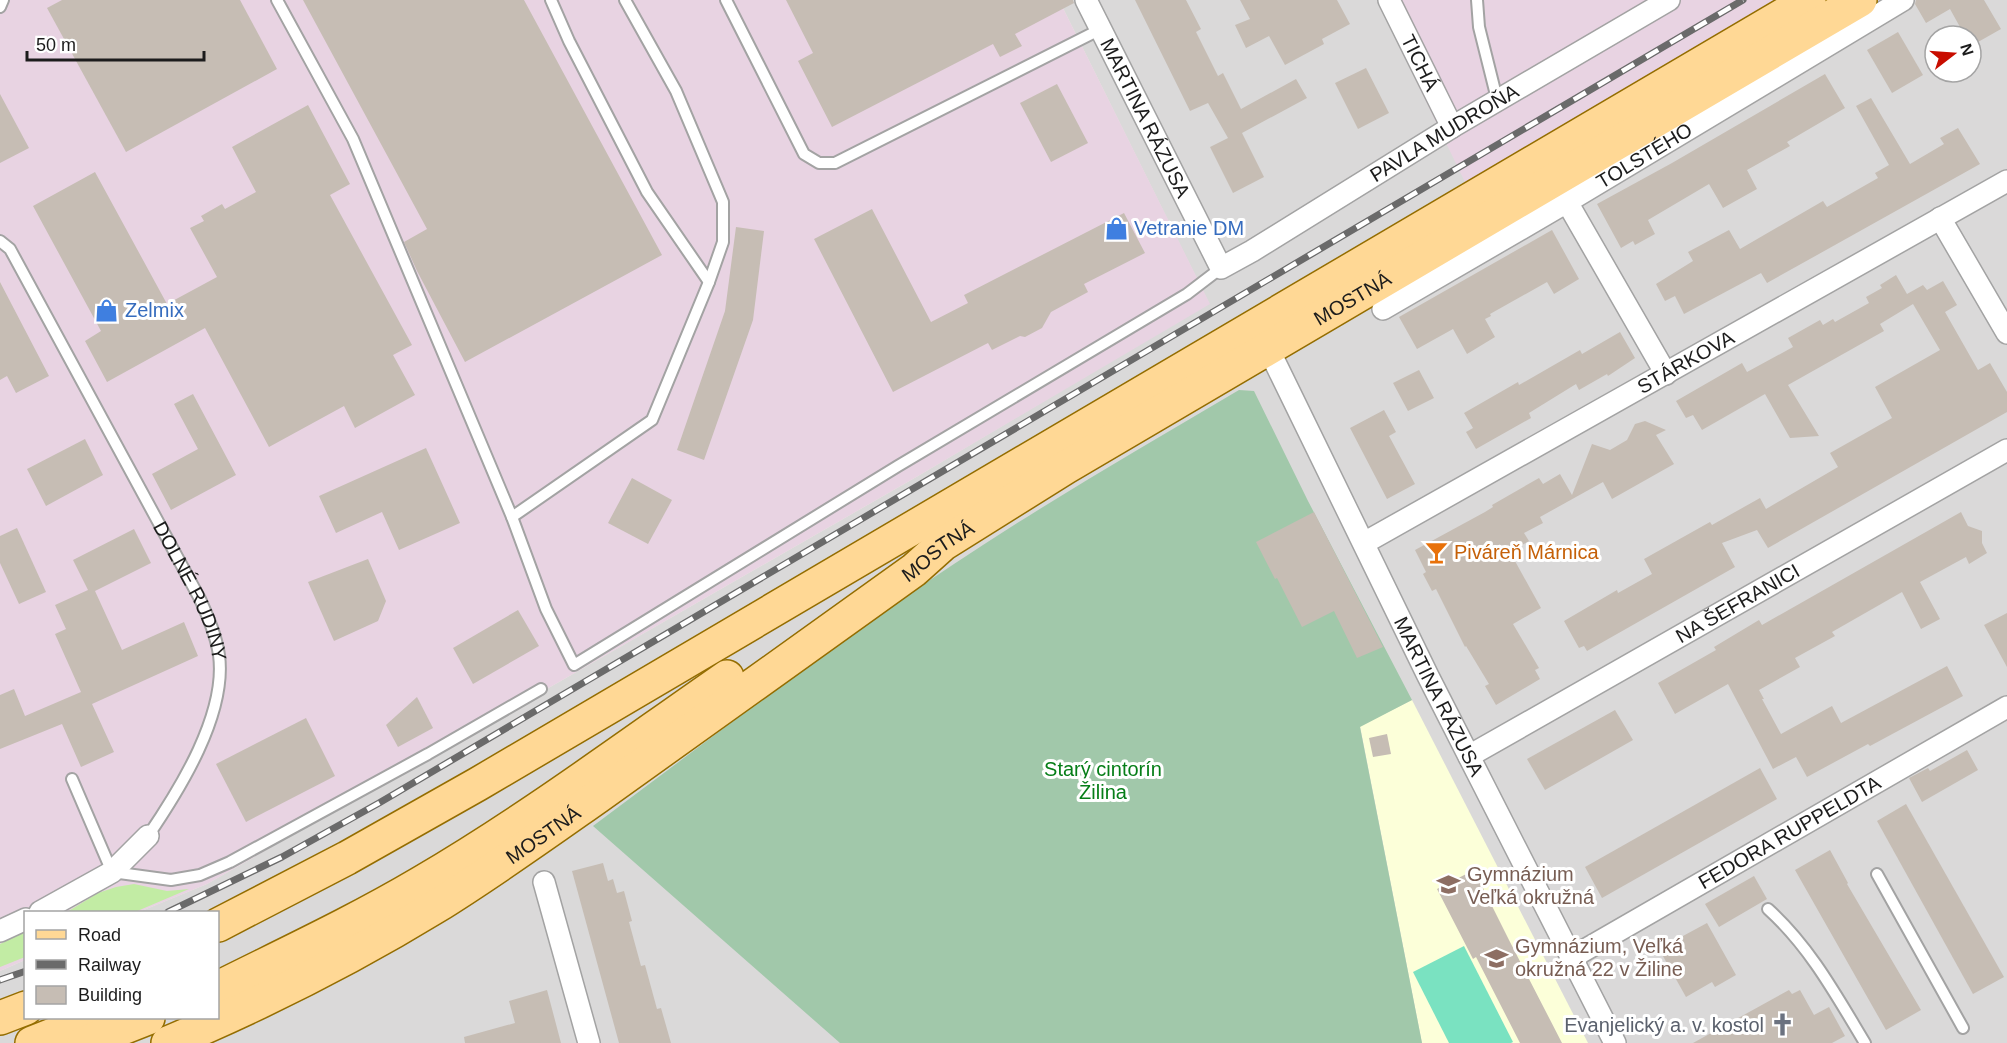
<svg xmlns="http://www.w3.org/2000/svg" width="2007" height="1043" font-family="Arial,sans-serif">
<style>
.residential{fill:#dad9d9;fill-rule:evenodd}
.industrial{fill:#e8d3e2}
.education{fill:#fcffd9}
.grass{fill:#c2eca4}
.cemetery{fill:#a1c8aa}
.pitch{fill:#7ae2c1}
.building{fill:#c6bdb4}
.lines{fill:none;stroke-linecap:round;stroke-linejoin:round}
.service-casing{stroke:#a3a3a3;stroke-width:14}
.minor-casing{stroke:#a3a3a3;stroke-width:24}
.primary-casing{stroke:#946d00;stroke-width:36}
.service{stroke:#fff;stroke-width:10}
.minor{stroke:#fff;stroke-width:21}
.primary{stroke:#ffd895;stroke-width:33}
.rail-casing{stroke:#6a6a6a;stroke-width:7}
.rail{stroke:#fff;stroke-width:4.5;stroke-dasharray:14;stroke-linecap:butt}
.labels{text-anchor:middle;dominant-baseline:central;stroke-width:6;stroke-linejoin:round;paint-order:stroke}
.street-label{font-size:20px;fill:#1c1c1c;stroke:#fff}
.shop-label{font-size:20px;fill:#366cbe;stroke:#fff;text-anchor:start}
.food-label{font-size:20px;fill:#c56008;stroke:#fff;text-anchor:start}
.park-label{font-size:20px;fill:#067e18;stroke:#fff}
.education-label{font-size:20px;fill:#785e54;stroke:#fff;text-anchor:start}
.worship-label{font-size:20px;fill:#5b616d;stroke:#fff;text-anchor:end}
</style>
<rect width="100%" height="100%" fill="#eeebe1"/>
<!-- residential -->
<path class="residential" d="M1059,0H1377L1491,234L1881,0H2007V1043H0V971L25,960L26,1018H218V912H139L207,884L918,476L1209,303ZM1935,36H1971V72H1935Z"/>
<!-- industrial -->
<g class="industrial">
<polygon points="0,0 1059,0 1210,304 918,476 207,884 139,912 26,912 25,960 0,971"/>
<polygon points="1377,0 1881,0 1490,234"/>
</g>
<!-- education -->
<polygon class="education" points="1412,700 1588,1043 1422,1043 1360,726"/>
<!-- grass -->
<g class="grass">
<polygon points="134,884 167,891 189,889 135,912 67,912 98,893 116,887"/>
<polygon points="25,932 25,957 0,967 0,944"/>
</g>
<!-- cemetery -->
<path class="cemetery" d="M1239,390L1254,391L1308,501L1412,700L1360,727L1422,1043H840L593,826C721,731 848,632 983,545C1066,491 1153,441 1239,390Z"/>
<!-- pitch -->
<polygon class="pitch" points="1464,946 1513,1042 1511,1043 1449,1043 1413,972"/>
<!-- building -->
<g class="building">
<polygon points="62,0 240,0 277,69 126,152 47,8"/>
<polygon points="303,0 524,0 662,255 465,362 417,271 404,242 427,229"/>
<polygon points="786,0 1073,0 1074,3 1015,34 1022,46 1000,57 993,44 832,127 798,61 813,53"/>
<polygon points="1135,0 1186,0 1201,29 1196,32 1218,76 1223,73 1241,109 1296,79 1307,98 1242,133 1264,177 1233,193 1210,147 1228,138 1208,103 1190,111"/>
<polygon points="1240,0 1337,0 1350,24 1322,39 1324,44 1285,65 1269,36 1246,48 1235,25 1250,19"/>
<polygon points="1916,0 1984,0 2001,29 1971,46 1971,36 1965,36 1950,9 1926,23 1915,4"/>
<polygon points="1898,32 1923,75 1892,93 1867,50"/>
<polygon points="1366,68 1389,113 1358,129 1335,83"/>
<polygon points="1825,74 1845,108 1787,142 1790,146 1747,170 1757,189 1723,208 1709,184 1648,220 1655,234 1635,245 1633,241 1621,248 1597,204 1672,163"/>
<polygon points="1057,84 1088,143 1051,162 1020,103"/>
<polygon points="0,94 29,148 0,163"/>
<polygon points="1871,98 1910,164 1944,144 1940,138 1958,128 1980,164 1767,283 1761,273 1684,314 1675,296 1665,301 1656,284 1693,261 1688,252 1729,230 1740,249 1823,201 1827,207 1878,178 1875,173 1889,165 1856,106"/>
<polygon points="308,105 350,184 330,195 412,345 393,355 415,395 355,428 344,406 269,447 205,328 107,382 85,341 101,331 33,206 95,172 167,304 217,277 190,228 204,221 201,216 222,204 225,209 256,192 232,147"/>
<polygon points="872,209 931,322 968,303 964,295 1124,213 1145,253 1084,284 1088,292 1051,312 1042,328 1025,337 1020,336 992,350 988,343 893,392 814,239"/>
<polygon points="736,227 764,231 753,320 704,460 677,450 725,311"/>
<polygon points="1552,230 1579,279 1554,294 1547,282 1490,314 1491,316 1485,319 1495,337 1467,354 1453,329 1417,349 1399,317"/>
<polygon points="1896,275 1907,294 1923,285 1927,290 1943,281 1957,305 1945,312 1978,370 1990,363 2007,392 2007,412 1768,548 1757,530 1722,543 1735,567 1587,651 1584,646 1579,648 1564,621 1617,590 1618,593 1652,574 1644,559 1710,522 1712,525 1760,498 1766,509 1838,467 1830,453 1892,418 1875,387 1940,350 1913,304 1880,324 1884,331 1788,385 1819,436 1790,438 1765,394 1702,430 1693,415 1686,418 1676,401 1742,363 1747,372 1793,347 1788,338 1820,320 1823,325 1833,319 1835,322 1869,303 1866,297 1882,288 1880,285"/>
<polygon points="0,282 49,376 16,393 7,376 0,380"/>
<polygon points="1620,332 1635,358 1608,376 1607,374 1579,390 1576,384 1529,413 1531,418 1476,449 1466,432 1473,428 1464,413 1518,382 1519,385 1580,350 1582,354"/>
<polygon points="1419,370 1434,398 1408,411 1393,383"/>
<polygon points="193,394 236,475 171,510 152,474 198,449 174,404"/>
<polygon points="1384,410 1396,432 1389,436 1415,484 1387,499 1350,428"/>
<polygon points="1645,421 1666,430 1656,435 1674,464 1612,499 1603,482 1540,517 1543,523 1524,533 1529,541 1510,552 1541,608 1513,624 1539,668 1535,670 1540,679 1496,705 1485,686 1489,684 1466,646 1465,647 1436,589 1432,591 1423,574 1426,572 1415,550 1485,512 1493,507 1492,505 1539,478 1543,484 1560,474 1572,495 1592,444 1610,450 1627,440 1635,424"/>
<polygon points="85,439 103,475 46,506 27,469"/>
<polygon points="426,448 460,523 399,550 382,512 336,533 319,496"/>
<polygon points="632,478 672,500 648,544 608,523"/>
<polygon points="1314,512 1383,647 1357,658 1334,611 1302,627 1277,578 1275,579 1256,542"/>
<polygon points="1961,512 1968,526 1982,531 1982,543 1987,553 1969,564 1966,557 1920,582 1940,619 1921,629 1902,592 1832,632 1835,636 1795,658 1800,667 1759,690 1764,699 1762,699 1781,734 1832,706 1841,723 1947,666 1963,696 1870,746 1868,744 1807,777 1796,757 1773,769 1728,684 1675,714 1658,683 1716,650 1714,647 1759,620 1762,625"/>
<polygon points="17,528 46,592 19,604 0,563 0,536"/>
<polygon points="134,529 151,563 95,591 122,650 184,622 198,656 92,704 114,752 81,767 62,724 0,749 0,695 14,689 25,716 81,692 55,634 66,629 55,605 88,590 73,560"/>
<polygon points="368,559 386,601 378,621 334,641 308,582"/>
<polygon points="518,610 539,646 473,684 453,648"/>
<polygon points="2007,613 2007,667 1984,625"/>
<polygon points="417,697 433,728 398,747 386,725"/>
<polygon points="1615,710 1633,740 1545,790 1527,759"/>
<polygon points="306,718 335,776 246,822 216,764"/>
<polygon points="1387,734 1391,754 1373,757 1369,738"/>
<polygon points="1967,750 1978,770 1922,802 1909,778 1928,768 1930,771"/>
<polygon points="1760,768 1777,799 1602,898 1585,867"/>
<polygon points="1906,804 2004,977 1973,994 1877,821"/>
<polygon points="1830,850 1848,883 1847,884 1921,1010 1886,1030 1795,870"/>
<polygon points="603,863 608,881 613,879 617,893 624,891 632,921 629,922 641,966 645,965 657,1009 661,1008 671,1043 619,1043 572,871"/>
<polygon points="1474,870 1509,940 1562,1043 1520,1043 1476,957 1473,959 1437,889"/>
<polygon points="1754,876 1767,899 1719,927 1705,904"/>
<polygon points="1707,923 1736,975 1715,987 1712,982 1686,997 1659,949"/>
<polygon points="547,990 561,1043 465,1043 464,1037 515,1023 509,1001"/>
<polygon points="1789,990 1792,994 1800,990 1814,1015 1829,1007 1845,1036 1832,1043 1693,1043"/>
</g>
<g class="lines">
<defs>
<g id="service">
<polyline points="277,0 353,139 512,517 546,609 574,665 898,466 1187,294 1221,268"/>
<polyline points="551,0 569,41 647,192 709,282"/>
<polyline points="726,0 804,154 819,163 835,163 1101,29"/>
<polyline points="1477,0 1479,27 1497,99"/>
<polyline points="0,7 3,0"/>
<path id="s1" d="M0,241L10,249L200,599C208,617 216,635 219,655C227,714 180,789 148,836"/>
<polyline points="512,517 652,420 709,282 723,242 723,202 676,91 625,0"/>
<polyline points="72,779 112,872 171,880 200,875 230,862 428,754 541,689"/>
<polyline points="1877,874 1963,1028"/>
<path d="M1768,909C1810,947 1836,995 1865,1043"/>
</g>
<g id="minor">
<path id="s2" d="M1086,0L1221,268L1252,251L1452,127L1669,0"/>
<path id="s3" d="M1389,0L1452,127"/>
<polyline points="1567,202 1666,374"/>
<polyline points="1940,218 2007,333"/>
<path id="s4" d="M1383,309L1567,202L1903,0"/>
<path id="s5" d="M1268,348L1428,676L1615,1043"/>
<path id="s6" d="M1364,543L2007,181"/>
<path id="s7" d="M1469,756L2007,450"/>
<polyline points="544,882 589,1043"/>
<polyline points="40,912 112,872 148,836"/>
<polyline points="0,931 26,919"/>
<path id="s8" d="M1571,958L2007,707"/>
</g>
<g id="primary">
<polyline points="218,925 347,858 478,784 1809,0"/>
<path d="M218,988C286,954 355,922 421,883C527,821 626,747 727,677"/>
<polyline points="0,1018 26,1008"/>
<polyline points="32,1043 96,1018"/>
<polyline points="84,1043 148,1018"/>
<path id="s9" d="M168,1043C260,1004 350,959 435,907C490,873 543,835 597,797C703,722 808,645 914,570L943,544L1066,467L1860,0"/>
</g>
</defs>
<!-- service casing -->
<use href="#service" class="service-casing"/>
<!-- minor casing -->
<use href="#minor" class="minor-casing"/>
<!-- primary casing -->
<use href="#primary" class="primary-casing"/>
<!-- service -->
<use href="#service" class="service"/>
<!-- minor -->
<use href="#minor" class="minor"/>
<!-- primary -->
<use href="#primary" class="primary"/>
<defs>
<g id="rail">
<polyline points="168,912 282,857 379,803 1743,0"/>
<polyline points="0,980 26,971"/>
</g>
</defs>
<!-- rail casing -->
<use href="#rail" class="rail-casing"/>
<!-- rail -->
<use href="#rail" class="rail"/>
</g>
<!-- icons -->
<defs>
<symbol id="shop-bare" viewBox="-9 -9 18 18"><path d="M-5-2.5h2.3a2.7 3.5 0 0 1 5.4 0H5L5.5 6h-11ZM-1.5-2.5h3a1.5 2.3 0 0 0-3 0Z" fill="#3f7fe0" stroke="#fff" stroke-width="2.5" paint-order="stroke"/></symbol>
<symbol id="bar-bare" viewBox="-9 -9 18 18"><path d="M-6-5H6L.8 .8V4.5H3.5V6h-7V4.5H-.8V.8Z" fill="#e8710a" stroke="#fff" stroke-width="2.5" paint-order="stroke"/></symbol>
<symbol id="school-bare" viewBox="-9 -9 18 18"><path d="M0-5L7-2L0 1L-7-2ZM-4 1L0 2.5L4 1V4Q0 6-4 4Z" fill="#8d6e63" stroke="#fff" stroke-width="2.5" paint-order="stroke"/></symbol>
<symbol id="church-bare" viewBox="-9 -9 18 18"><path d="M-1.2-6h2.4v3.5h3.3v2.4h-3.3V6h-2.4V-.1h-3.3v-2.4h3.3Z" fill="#6b7280" stroke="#fff" stroke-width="2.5" paint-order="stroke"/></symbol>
</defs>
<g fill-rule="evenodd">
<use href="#shop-bare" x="1100" y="212" width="33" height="33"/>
<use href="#shop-bare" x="90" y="294" width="33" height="33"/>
<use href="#bar-bare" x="1420" y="536" width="33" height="33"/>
<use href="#school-bare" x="1432" y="868" width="33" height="33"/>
<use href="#school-bare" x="1480" y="942" width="33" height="33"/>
<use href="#church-bare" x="1766" y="1008" width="33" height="33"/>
</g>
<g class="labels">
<!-- street labels -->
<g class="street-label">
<text stroke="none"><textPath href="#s3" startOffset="70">TICHÁ</textPath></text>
<text stroke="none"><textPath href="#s2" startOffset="132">MARTINA RÁZUSA</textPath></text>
<text stroke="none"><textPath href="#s2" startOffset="561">PAVLA MUDROŇA</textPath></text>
<text stroke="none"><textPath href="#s4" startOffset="303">TOLSTÉHO</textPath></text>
<text stroke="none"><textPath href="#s9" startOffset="1402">MOSTNÁ</textPath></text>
<text stroke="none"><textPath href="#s6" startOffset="369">STÁRKOVA</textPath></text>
<text stroke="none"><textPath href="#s9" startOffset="916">MOSTNÁ</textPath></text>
<text stroke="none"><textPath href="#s1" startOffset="400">DOLNÉ RUDINY</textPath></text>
<text stroke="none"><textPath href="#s7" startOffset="309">NA ŠEFRANICI</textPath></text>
<text stroke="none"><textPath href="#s5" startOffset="388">MARTINA RÁZUSA</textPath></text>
<text stroke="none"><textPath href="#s8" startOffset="252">FEDORA RUPPELDTA</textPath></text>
<text stroke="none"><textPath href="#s9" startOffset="430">MOSTNÁ</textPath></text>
</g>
<!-- shop labels -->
<g class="shop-label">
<text x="1134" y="228">Vetranie DM</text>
<text x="125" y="310">Zelmix</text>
</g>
<!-- food labels -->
<g class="food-label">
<text x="1454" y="552">Piváreň Márnica</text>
</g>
<!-- park labels -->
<g class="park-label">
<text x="1103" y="769">Starý cintorín<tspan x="1103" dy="23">Žilina</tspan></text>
</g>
<!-- education labels -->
<g class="education-label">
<text x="1467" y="874">Gymnázium<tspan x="1467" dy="23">Veľká okružná</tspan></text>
<text x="1515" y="946">Gymnázium, Veľká<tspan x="1515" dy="23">okružná 22 v Žiline</tspan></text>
</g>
<!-- worship labels -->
<g class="worship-label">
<text x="1764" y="1025">Evanjelický a. v. kostol</text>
</g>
</g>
<!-- legend -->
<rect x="24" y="911" width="195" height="108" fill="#ffffff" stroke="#a4a4a4" stroke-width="1.5"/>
<rect x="36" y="930" width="30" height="9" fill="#ffd895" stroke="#a4a4a4" stroke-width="1.5"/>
<text x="78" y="941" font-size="18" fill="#1c1c1c">Road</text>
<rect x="36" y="960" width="30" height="9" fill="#6a6a6a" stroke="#a4a4a4" stroke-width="1.5"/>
<text x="78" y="971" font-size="18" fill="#1c1c1c">Railway</text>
<rect x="36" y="986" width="30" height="18" fill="#c6bdb4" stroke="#a4a4a4" stroke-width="1.5"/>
<text x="78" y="1001" font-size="18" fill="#1c1c1c">Building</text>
<!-- north arrow -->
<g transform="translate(1953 54) rotate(73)"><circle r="28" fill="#ffffff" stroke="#a4a4a4" stroke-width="1.5"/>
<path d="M0-4.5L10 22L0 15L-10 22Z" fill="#c80d00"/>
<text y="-9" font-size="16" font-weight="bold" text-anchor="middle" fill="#1c1c1c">N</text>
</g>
<!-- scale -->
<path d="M27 51v9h177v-9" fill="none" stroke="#1c1c1c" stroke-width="3"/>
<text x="36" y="51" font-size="18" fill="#1c1c1c" stroke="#ffffff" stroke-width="4.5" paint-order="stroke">50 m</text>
</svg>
